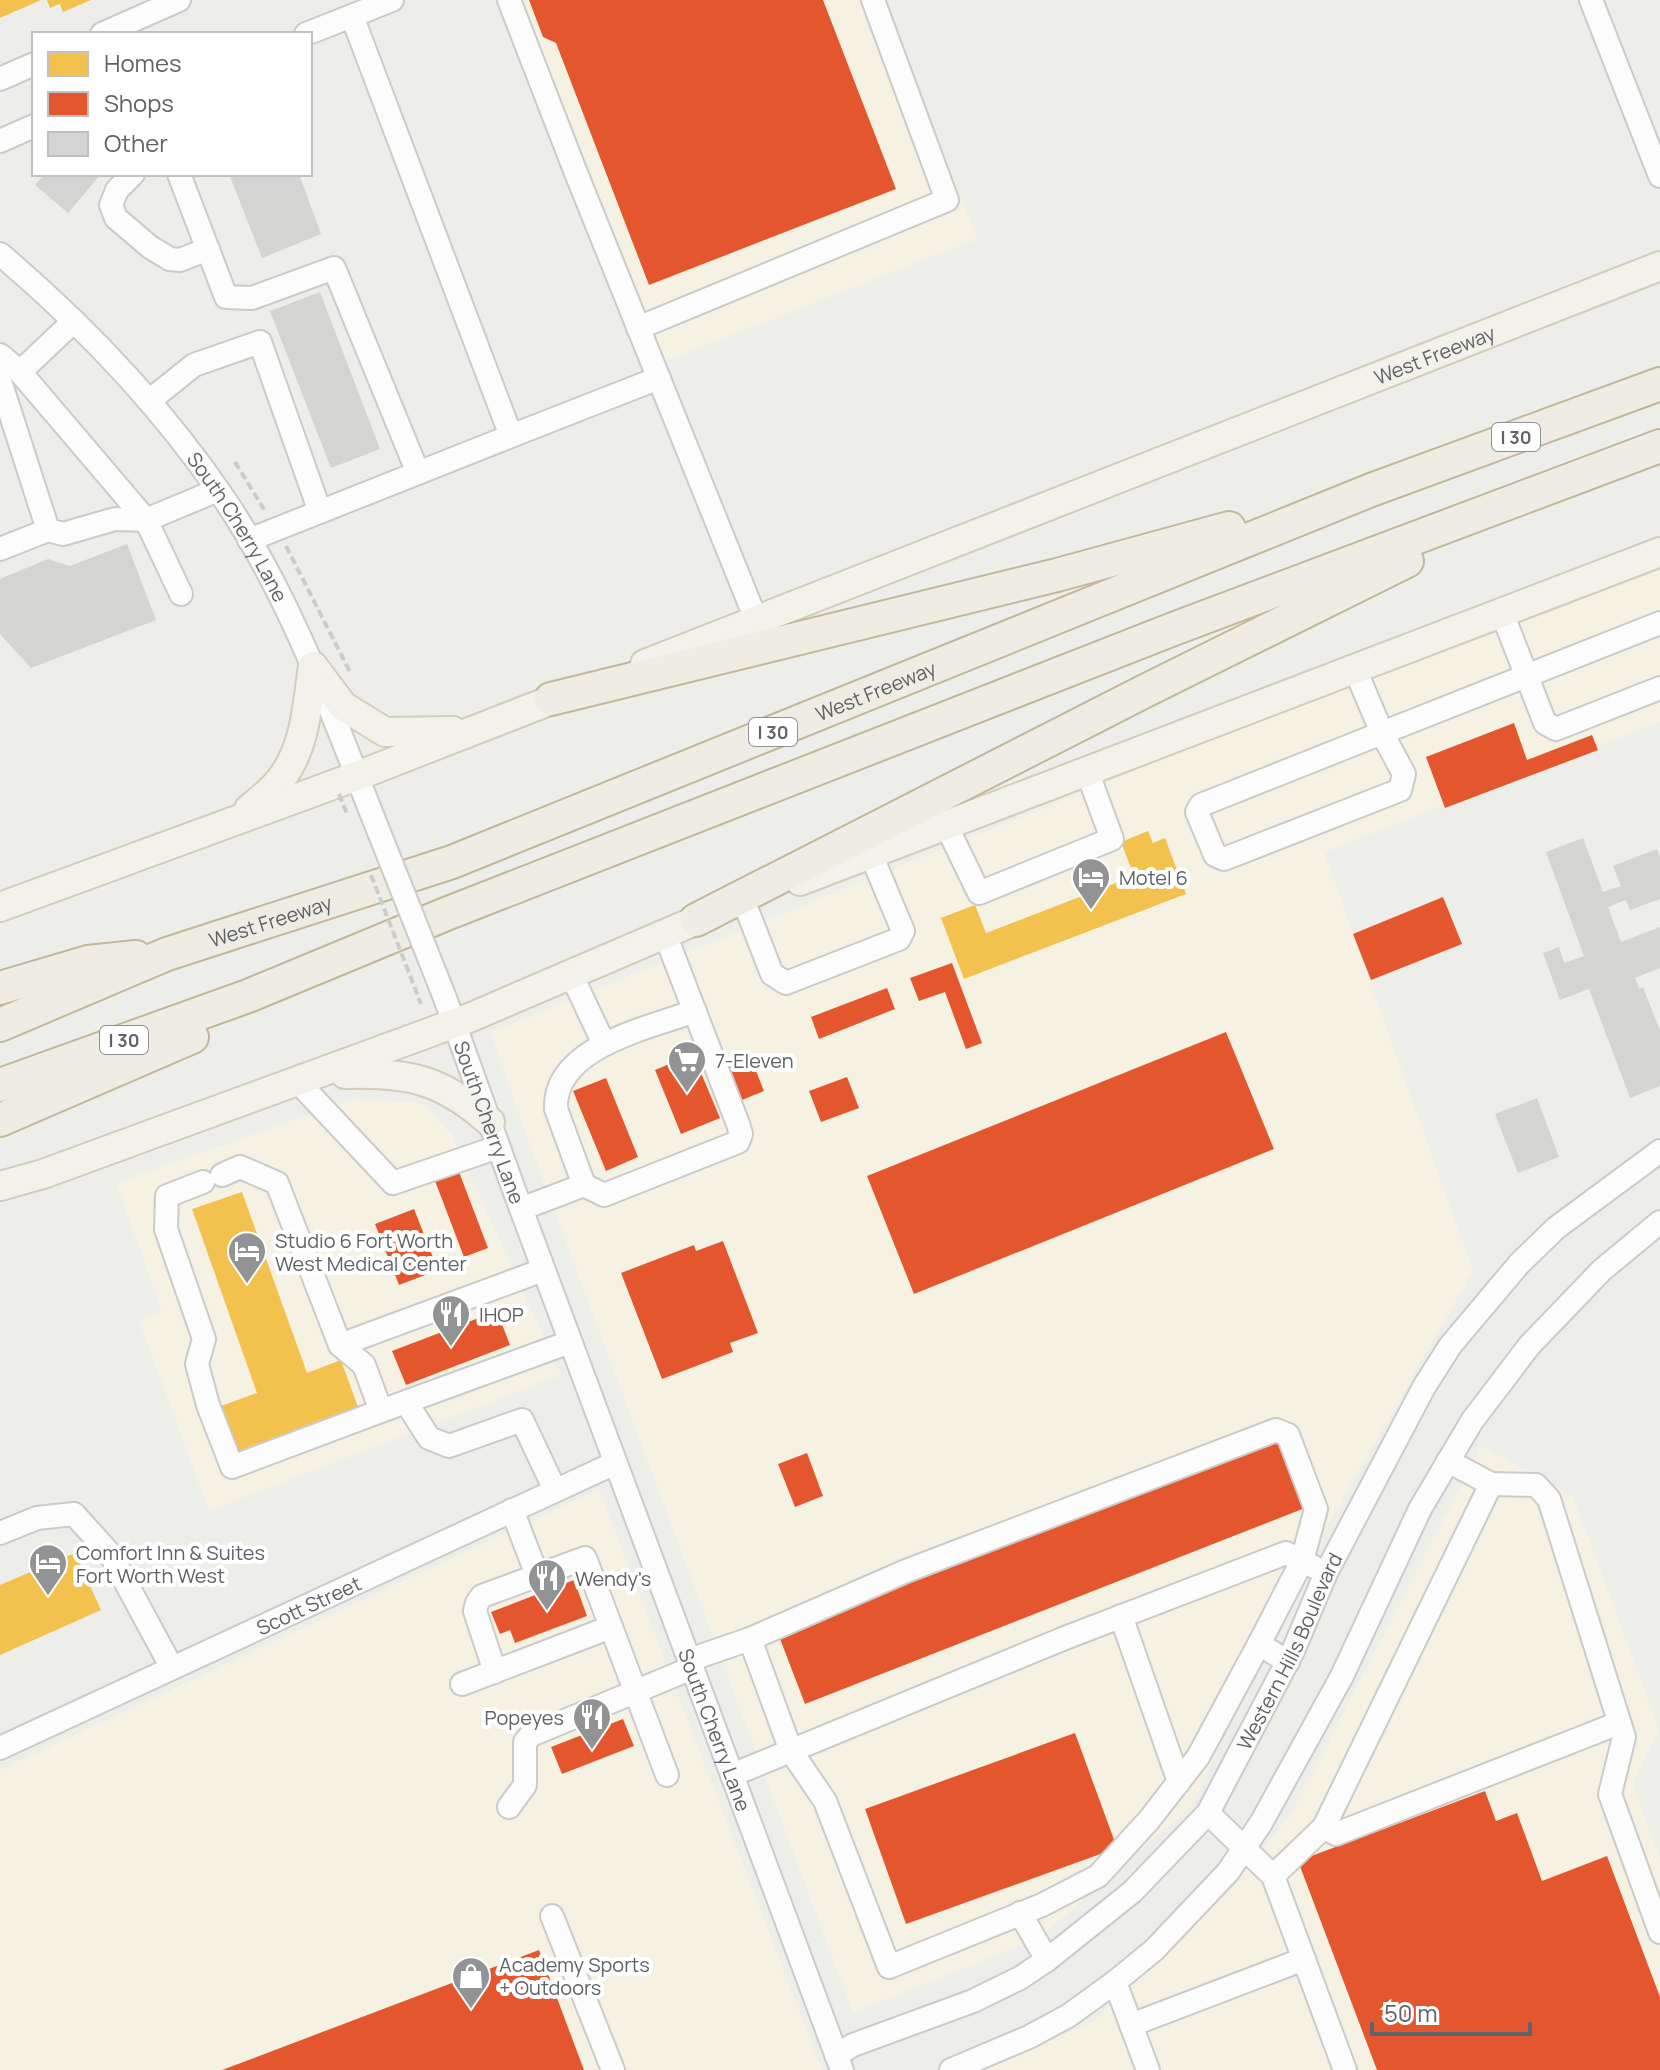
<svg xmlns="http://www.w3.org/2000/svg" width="1660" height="2070" font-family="Manrope,sans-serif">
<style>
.commercial{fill:#f5f2e4}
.homes{fill:#f2c14e}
.shops{fill:#e4572e}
.building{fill:#d4d4d2}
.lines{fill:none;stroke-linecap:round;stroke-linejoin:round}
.minor-casing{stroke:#cbcbca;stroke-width:26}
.major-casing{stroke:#d3cdb9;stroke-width:32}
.highway-casing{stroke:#c2b799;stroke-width:36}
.path{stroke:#c9cecb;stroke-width:4;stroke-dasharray:8 4;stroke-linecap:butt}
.minor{stroke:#fcfcfc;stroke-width:22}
.major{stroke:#f2f1ea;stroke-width:28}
.highway{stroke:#efece4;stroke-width:32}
.minor-bridge-casing{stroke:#cbcbca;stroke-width:26;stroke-linecap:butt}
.path-bridge{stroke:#c9cecb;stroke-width:4;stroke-dasharray:8 4;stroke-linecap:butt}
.minor-bridge{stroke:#fcfcfc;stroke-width:22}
.labels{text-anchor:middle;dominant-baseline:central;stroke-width:8;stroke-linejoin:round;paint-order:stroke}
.shield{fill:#fff;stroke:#8f9194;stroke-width:2}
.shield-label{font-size:18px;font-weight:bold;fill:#5f6266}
.street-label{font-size:20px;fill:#5f6266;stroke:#fff}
.poi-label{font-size:20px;fill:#5f6266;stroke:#fff;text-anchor:start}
</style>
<rect width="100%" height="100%" fill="#edede9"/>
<!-- commercial -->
<g class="commercial">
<polygon points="516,0 884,0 977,239 658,364"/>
<polygon points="1660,570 1660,722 1324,852 1473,1271 1291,1590 1192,1806 1039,1938 853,2013 522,1124 491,1032 1171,756"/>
<polygon points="353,1099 423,1103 452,1135 561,1375 209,1511 139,1321 162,1310 116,1183"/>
<polygon points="1481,1446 1573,1496 1659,1729 1632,1784 1660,1858 1660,2070 982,2070 1093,2021 1226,1894 1291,1814"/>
<polygon points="599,1489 822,2070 0,2070 0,1770"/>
</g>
<!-- homes -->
<g class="homes">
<polygon points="0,0 41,0 0,18"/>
<polygon points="47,0 91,0 63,12 60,4 50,8"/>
<polygon points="1148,831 1153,843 1165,838 1186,894 964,979 941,918 975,905 986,933 1134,876 1121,842"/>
<polygon points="242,1192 307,1373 341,1360 359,1410 238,1453 221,1406 257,1393 192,1209"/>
<polygon points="75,1553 101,1610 0,1655 0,1585"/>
</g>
<!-- shops -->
<g class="shops">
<polygon points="529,0 823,0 896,189 649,285 556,43 543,37"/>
<polygon points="1514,723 1527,760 1592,735 1598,750 1445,808 1426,757"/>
<polygon points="1443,897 1462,944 1371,980 1353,934"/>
<polygon points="952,963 982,1043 966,1049 945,992 919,1001 910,978"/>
<polygon points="887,988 895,1009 819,1039 811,1017"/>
<polygon points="1226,1032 1274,1149 914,1294 867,1176"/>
<polygon points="693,1054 720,1118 681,1134 655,1070"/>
<polygon points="750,1056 764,1091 742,1100 728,1066"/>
<polygon points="847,1077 859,1108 821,1122 809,1091"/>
<polygon points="606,1078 638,1157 606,1171 573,1091"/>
<polygon points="456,1164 488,1248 464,1257 432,1173"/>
<polygon points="414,1209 438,1270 399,1285 375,1224"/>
<polygon points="723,1241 758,1333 730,1343 733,1352 662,1379 621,1273 694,1245 696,1251"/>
<polygon points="497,1311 510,1345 406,1385 392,1351"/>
<polygon points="1276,1435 1305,1508 805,1704 777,1631"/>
<polygon points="807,1453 823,1496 795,1507 778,1464"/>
<polygon points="574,1580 587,1616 515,1643 510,1630 500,1634 491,1612"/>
<polygon points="623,1719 634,1746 562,1774 551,1747"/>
<polygon points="1075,1733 1117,1848 906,1924 865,1809"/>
<polygon points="1485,1791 1496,1821 1517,1813 1542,1881 1607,1856 1660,1997 1660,2070 1377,2070 1298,1861"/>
<polygon points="539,1950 584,2070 222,2070"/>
</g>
<!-- building -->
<g class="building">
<polygon points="45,174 101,174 68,213 35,185"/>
<polygon points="229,174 299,174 321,234 262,258"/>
<polygon points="320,292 380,449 331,468 270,311"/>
<polygon points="127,544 156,620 31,668 0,634 0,579 48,559 70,566"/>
<polygon points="1583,838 1603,892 1621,886 1613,866 1657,849 1660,857 1660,899 1630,910 1626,900 1608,907 1621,942 1660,927 1660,968 1635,978 1639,989 1643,987 1660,1031 1660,1086 1630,1098 1589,989 1560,1000 1543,953 1559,947 1564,963 1584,956 1546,852"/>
<polygon points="1537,1098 1559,1157 1518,1173 1495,1114"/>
</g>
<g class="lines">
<defs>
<g id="minor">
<polyline points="509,0 576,173 757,622"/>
<polyline points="1591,0 1660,176"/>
<polyline points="102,34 179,0"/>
<polyline points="306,34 392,0"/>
<polyline points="0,79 34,64"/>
<polyline points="0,141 34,126"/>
<polyline points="133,174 117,190 111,205 116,218 150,247 170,259 180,260 208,249"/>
<polyline points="179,174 226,297 252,298 334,268 418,473"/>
<path id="s1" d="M0,254C85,326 162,407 225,500C288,594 328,702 369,807"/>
<polyline points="638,328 947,200 873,0"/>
<polyline points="0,355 20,372 146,520 181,594"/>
<polyline points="20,372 74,321"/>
<polyline points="0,381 48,530"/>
<polyline points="149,401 194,365 260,342 320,512"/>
<polyline points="511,436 659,378"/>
<polyline points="249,540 511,436 352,16"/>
<polyline points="0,549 48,530 63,534 115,519 146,520 218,490"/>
<polyline points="1502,613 1545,723 1556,729 1660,688"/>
<polyline points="1355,669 1382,733 1660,623"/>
<polygon points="1382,733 1404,774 1400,790 1224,859 1215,855 1197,812 1201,805"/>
<polyline points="946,825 979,893 1112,839 1087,771"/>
<polyline points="742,897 772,974 786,983 899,939 903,931 865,840"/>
<polyline points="571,974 604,1044"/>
<path id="s2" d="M445,998L517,1198L842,2070"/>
<polyline points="298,1082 393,1183 498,1147"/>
<polyline points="222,1175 240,1167 277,1183 340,1345 364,1365 381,1411 570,1342"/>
<polyline points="203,1182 167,1196 166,1229 204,1339 197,1364 208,1405 232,1467 381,1411"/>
<path d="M584,1185L556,1109C553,1047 649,1028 695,1011"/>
<polyline points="521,1209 584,1185 604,1195 738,1142 741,1134 738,1124 665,934"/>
<polyline points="340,1345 543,1270"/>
<polyline points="406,1402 429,1438 449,1446 522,1420 555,1490"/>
<polyline points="1448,1461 1491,1484 1536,1485 1549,1499 1624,1737 1610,1794 1660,1932"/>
<polyline points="512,1510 537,1575"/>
<polyline points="0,1533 37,1518 74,1514 111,1555 172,1668"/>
<polyline points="1121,1616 1179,1782"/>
<polyline points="750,1639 906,1571 1276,1430 1288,1435 1316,1509 1302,1561 1259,1644"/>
<polyline points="689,1660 750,1639 791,1751 825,1801 889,1967 1042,1905 1098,1876 1149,1820 1198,1757 1259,1644 1288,1662"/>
<polyline points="495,1672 475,1611 477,1603 482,1596 585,1558 667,1775"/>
<polyline points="462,1684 611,1627"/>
<path id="s3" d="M0,1748L615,1463"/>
<polyline points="732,1775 1065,1638 1286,1553 1314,1567"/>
<polyline points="509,1807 525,1785 525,1742 531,1735 692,1668"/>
<polyline points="1208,1813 1273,1876 1345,2070"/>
<polyline points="1324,1827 1336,1834 1619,1723"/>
<polyline points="1273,1876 1324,1827 1491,1484"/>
<polyline points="1020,1913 1047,1960"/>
<polyline points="552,1916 613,2070"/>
<polyline points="1115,1982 1148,2070"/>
<polyline points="1131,2025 1304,1959"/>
<path id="s4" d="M836,2055L853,2045L973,2001L1020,1978L1047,1960L1132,1892L1208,1813L1293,1651L1326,1573L1424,1387L1450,1346L1519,1264L1556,1228L1660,1151"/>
<polyline points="951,2070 1029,2037 1068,2016 1115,1982 1154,1950 1228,1872 1261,1823 1342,1676 1420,1509 1472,1421 1529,1346 1602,1270 1660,1222"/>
</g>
<g id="major">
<path id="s5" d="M645,664L1660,266"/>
<polyline points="313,666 343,706 385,732 453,731"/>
<path d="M249,809C260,800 273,790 281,779C306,746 307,706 313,666"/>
<polyline points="800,881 1660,552"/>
<polyline points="0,907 357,776 572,692"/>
<path d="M345,1074C407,1072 442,1079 490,1122"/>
<polyline points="0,1186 43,1174 469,1018 716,912"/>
</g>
<g id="highway">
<polyline points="551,699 1057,575 1229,528"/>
<polyline points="696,920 1147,690 1407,561"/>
<polyline points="0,988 88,962 136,957"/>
<path id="s6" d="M0,1025L167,954L452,862L1371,490L1660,384"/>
<polyline points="0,1085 248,996 446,914 1176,628 1660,446"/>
<polyline points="0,1120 192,1037"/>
</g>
</defs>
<!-- minor casing -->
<use href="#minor" class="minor-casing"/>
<!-- major casing -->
<use href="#major" class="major-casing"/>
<!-- highway casing -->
<use href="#highway" class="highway-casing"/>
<!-- path -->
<g class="path">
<polyline points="235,462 265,511"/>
<polyline points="286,546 351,674"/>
</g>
<!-- minor -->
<use href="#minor" class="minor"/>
<!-- major -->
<use href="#major" class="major"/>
<!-- highway -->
<use href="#highway" class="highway"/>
<defs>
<polyline id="minor-bridge" points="369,807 445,998"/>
</defs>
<!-- minor-bridge casing -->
<use href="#minor-bridge" class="minor-bridge-casing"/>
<!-- path-bridge -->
<g class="path-bridge">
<polyline points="339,794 347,814"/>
<polyline points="371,875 421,1004"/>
</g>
<!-- minor-bridge -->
<use href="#minor-bridge" class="minor-bridge"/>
</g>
<!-- icons -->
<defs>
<symbol id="hotel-pin" viewBox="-11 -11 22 30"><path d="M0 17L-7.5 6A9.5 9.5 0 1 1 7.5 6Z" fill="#919394" stroke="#fff"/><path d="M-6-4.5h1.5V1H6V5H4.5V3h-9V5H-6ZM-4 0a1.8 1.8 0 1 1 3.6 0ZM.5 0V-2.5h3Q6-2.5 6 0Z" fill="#fff"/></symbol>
<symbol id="supermarket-pin" viewBox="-11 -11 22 30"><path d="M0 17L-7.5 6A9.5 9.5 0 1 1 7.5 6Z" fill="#919394" stroke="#fff"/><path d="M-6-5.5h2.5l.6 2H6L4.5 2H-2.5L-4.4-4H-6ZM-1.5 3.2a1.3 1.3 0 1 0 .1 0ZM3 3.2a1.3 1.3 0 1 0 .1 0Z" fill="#fff"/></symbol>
<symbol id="restaurant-pin" viewBox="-11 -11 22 30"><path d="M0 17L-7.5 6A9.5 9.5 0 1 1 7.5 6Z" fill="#919394" stroke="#fff"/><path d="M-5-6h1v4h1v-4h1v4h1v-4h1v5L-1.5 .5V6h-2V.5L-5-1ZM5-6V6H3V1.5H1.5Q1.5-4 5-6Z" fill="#fff"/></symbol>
<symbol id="shop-pin" viewBox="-11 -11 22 30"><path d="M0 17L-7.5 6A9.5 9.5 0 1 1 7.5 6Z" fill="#919394" stroke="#fff"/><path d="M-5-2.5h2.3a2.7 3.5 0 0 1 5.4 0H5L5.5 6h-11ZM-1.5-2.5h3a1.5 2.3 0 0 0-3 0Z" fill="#fff"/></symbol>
</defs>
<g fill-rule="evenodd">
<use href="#hotel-pin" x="1069" y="855" width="44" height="60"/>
<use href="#supermarket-pin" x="665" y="1038" width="44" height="60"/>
<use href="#hotel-pin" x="225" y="1229" width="44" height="60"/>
<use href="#restaurant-pin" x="429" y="1292" width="44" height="60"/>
<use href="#hotel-pin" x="26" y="1541" width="44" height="60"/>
<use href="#restaurant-pin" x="525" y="1556" width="44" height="60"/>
<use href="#restaurant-pin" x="570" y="1695" width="44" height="60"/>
<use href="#shop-pin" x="449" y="1954" width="44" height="60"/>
</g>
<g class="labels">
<!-- shield labels -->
<g class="shield">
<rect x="1492" y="423" width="48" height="28" rx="6"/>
<rect x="749" y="718" width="48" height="28" rx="6"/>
<rect x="100" y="1026" width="48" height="28" rx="6"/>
</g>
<g class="shield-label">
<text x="1516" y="437">I 30</text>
<text x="773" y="732">I 30</text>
<text x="124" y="1040">I 30</text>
</g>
<!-- street labels -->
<g class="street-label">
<text stroke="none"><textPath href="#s5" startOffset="848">West Freeway</textPath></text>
<text stroke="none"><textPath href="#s1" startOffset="364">South Cherry Lane</textPath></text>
<text stroke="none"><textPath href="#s6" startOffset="938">West Freeway</textPath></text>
<text stroke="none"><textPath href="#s6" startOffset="290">West Freeway</textPath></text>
<text stroke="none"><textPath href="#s2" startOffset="132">South Cherry Lane</textPath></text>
<text stroke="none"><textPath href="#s3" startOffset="340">Scott Street</textPath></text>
<text stroke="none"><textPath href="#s4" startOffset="632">Western Hills Boulevard</textPath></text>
<text stroke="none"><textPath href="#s2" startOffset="780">South Cherry Lane</textPath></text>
</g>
<!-- poi labels -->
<g class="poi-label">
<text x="1119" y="877">Motel 6</text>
<text x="715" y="1060">7-Eleven</text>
<text x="275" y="1240">Studio 6 Fort Worth<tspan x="275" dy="23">West Medical Center</tspan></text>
<text x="479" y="1314">IHOP</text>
<text x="76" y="1552">Comfort Inn &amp; Suites<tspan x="76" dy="23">Fort Worth West</tspan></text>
<text x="575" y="1578">Wendy's</text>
<text x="564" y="1717" text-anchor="end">Popeyes</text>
<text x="499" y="1964">Academy Sports<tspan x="499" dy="23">+ Outdoors</tspan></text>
</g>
</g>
<!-- legend -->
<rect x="32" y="32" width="280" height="144" fill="#ffffff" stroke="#bfc0c2" stroke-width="2"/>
<rect x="48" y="52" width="40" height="24" fill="#f2c14e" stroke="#bfc0c2" stroke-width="2"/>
<text x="104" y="72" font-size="24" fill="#5f6266">Homes</text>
<rect x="48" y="92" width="40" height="24" fill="#e4572e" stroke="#bfc0c2" stroke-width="2"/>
<text x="104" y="112" font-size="24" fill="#5f6266">Shops</text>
<rect x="48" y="132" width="40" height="24" fill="#d4d4d2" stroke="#bfc0c2" stroke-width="2"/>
<text x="104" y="152" font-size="24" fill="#5f6266">Other</text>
<!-- scale -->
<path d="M1372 2022v12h158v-12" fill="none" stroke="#5f6266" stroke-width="4"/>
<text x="1384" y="2022" font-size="24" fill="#5f6266" stroke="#ffffff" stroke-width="6" paint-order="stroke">50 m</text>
</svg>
